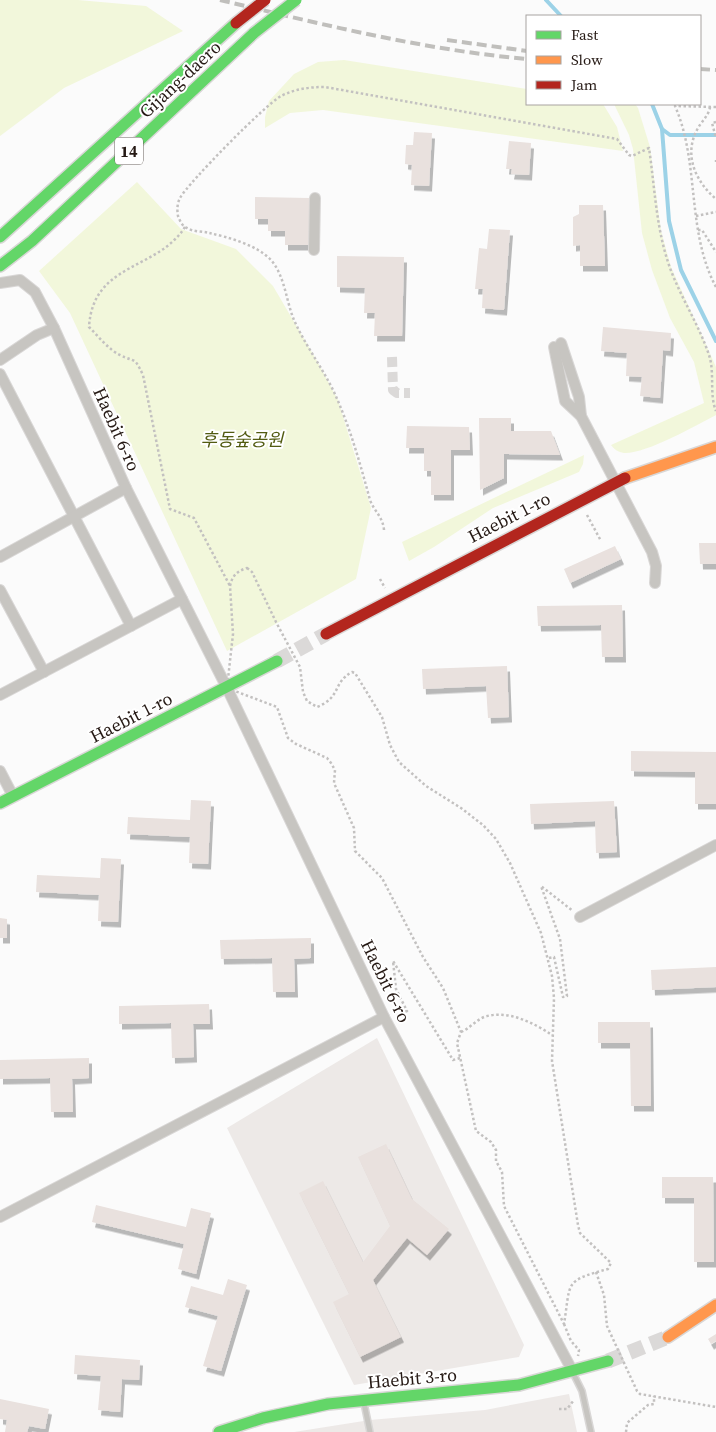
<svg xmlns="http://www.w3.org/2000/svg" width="716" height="1432" font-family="'Source Serif 4','Noto Sans KR',serif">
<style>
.built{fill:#ede9e7}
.green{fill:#f2f7db}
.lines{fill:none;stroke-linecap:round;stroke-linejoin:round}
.stream{stroke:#9cd2e7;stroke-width:4}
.building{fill:#e9e1de;filter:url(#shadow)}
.street-tunnel{stroke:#dbd9d8;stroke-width:10;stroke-dasharray:10 5;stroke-linecap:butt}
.secondary-tunnel{stroke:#dbd9d8;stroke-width:15;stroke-dasharray:15 8;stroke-linecap:butt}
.lane-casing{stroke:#d9d7d6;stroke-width:8}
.street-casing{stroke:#d9d7d6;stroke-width:12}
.fast-casing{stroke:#d9d7d6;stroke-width:14}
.slow-casing{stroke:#d9d7d6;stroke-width:14}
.jam-casing{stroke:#d9d7d6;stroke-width:14}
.path{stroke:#c3c1c0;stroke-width:2.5;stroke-dasharray:2.5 2.5;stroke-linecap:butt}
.lane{stroke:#c7c5c1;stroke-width:5}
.street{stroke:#c7c5c1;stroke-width:10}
.fast{stroke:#63d668;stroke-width:11}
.slow{stroke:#ff974d;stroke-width:11}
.jam{stroke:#b3261e;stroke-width:11}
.rail{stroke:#c0bfbc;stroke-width:4;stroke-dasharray:10 5;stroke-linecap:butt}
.fast-bridge-casing{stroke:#d9d7d6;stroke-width:14;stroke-linecap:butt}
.jam-bridge-casing{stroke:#d9d7d6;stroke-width:14;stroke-linecap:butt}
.fast-bridge{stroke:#63d668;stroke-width:11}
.jam-bridge{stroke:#b3261e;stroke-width:11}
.labels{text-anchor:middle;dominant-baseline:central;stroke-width:4;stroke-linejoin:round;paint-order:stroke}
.shield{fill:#fff;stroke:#675f5b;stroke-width:1}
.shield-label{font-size:16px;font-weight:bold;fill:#261a15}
.street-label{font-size:18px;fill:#261a15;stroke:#fff}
.park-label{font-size:18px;font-style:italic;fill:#525b11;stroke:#fff}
</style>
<defs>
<filter id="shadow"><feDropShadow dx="3" dy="5.5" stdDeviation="0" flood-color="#0004"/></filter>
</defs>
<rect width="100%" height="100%" fill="#fbfbfb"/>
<!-- built -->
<g class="built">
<polygon points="377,1038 524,1345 519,1357 354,1385 227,1128"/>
<polygon points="569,1394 577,1432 294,1432 370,1420 485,1410"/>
</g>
<!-- green -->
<g class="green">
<polygon points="0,0 78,0 146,6 183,31 64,88 0,136"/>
<polygon points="344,60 527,89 527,104 603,104 617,127 623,151 323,110 290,113 265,128 265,117 269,101 294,74 318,62"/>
<path d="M614,104H635L638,108L650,147L661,231L671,267L716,367V415C695,426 646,454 624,453C618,452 615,450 611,445L704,403L694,362L670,318L652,270L642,233L633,149L629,135Z"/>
<polygon points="137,182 181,229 236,249 273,286 317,361 338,400 371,508 356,579 227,651 70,313 39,271"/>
<polygon points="584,455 583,464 579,472 493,508 434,547 409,561 402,542"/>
</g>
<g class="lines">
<!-- stream -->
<g class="stream">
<polyline points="546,0 561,16"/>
<polyline points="652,104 662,129 669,221 681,270 716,341"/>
<polyline points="662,129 670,135 716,135"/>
</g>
</g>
<!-- building -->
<g class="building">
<polygon points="414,132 432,133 429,186 411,185 412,165 405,164 406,145 413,145"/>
<polygon points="509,141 531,143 529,175 511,174 512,169 506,169"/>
<polygon points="255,197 310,198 310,245 285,245 285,231 268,231 268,219 255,219"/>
<polygon points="579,205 603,205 605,266 580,266 580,245 573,246 573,217 579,214"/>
<polygon points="489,229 510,230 504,310 482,308 483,289 475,289 479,248 487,249"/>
<polygon points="337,256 404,257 402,336 374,336 375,313 364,313 365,288 337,287"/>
<polygon points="603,327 671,333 670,351 663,350 660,398 640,396 642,377 626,376 627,353 601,351"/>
<polygon points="479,418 511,418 511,431 551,431 560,455 504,454 504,478 480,490"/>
<polygon points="407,426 469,427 470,450 451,450 451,495 431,495 431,471 424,471 424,448 406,448"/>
<polygon points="699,543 716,543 716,564 700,564"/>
<polygon points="615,546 621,559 570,583 564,569"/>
<polygon points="622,605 623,657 602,657 601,625 538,626 537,606"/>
<polygon points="507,666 509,717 488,718 486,686 423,689 422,669"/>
<polygon points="631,751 716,752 716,804 695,804 695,772 631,771"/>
<polygon points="191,800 211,801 208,864 189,863 190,837 127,834 128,817 190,820"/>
<polygon points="614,801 617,852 596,853 595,821 531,824 530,804"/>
<polygon points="101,858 121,859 118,922 98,921 99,895 36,892 37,875 100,878"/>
<polygon points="0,918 7,919 7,938 0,938"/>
<polygon points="311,938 311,958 294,959 295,992 273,992 272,958 221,959 220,940"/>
<polygon points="716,967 716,987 652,990 651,970"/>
<polygon points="209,1004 210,1024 193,1024 194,1057 172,1058 171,1023 119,1024 119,1006"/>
<polygon points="598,1022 650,1022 651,1106 631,1106 630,1043 598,1043"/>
<polygon points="89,1058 89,1078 72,1079 73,1112 51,1112 50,1078 0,1079 0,1060"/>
<polygon points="386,1144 412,1199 449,1229 427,1255 407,1238 373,1280 401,1337 360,1357 333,1302 349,1294 299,1193 323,1181 363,1262 390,1226 358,1157"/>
<polygon points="662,1177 713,1177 714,1262 694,1262 694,1198 662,1198"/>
<polygon points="96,1205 186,1227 191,1208 211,1213 196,1274 178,1269 184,1244 92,1222"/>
<polygon points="228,1279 247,1285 221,1371 203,1366 218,1316 185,1307 191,1286 223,1295"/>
<polygon points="716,1334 716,1341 711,1344 708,1339"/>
<polygon points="75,1355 140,1360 139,1380 122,1379 120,1412 98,1410 101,1376 74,1374"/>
<polygon points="0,1399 49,1409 45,1429 29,1426 27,1432 5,1432 7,1420 0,1419"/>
</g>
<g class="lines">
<!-- street-tunnel -->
<polyline class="street-tunnel" points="392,357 393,390 397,393 410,393"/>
<!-- secondary-tunnel -->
<g class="secondary-tunnel">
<polyline points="277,661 326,634"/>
<polyline points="608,1361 668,1337"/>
</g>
<defs>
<g id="lane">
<polyline points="573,1373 582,1391 591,1432"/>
<polyline points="364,1403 370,1432"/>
</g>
<g id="street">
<polyline points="314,250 315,198"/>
<polyline points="0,283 20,280 35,292 54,328 126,488 227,688 384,1017 573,1372"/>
<polyline points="561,343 579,397 581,416 652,552 656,566 655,583"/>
<polyline points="554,347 565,401 581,416"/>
<polyline points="0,360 37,335 54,328"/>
<polyline points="0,374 131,626"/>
<polyline points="0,557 126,488"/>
<polyline points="0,590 44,672"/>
<polyline points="0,695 182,599"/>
<polyline points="0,771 13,796"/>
<polyline points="580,917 716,845"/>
<polyline points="0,1217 384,1017"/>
</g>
<g id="fast">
<polyline points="0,237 236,23"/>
<polyline points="0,266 32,241 254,33"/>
<polyline points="0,803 277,661"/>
<polyline points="219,1432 263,1418 328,1404 519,1385 608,1361"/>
</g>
<g id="slow">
<polyline points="625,478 716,447"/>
<polyline points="668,1337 716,1305"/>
</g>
<polyline id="jam" points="326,634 625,478"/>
</defs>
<!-- lane casing -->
<use href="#lane" class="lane-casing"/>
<!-- street casing -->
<use href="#street" class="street-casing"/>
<!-- fast casing -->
<use href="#fast" class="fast-casing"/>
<!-- slow casing -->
<use href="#slow" class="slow-casing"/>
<!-- jam casing -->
<use href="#jam" class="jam-casing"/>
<!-- path -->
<g class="path">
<path d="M710,107C709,115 702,121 698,128C683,154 695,181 716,199"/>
<path d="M716,107L675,106C700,163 686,231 716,287"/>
<polyline points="716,122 712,123 716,138"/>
<polyline points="716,160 716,162"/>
<polyline points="696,216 716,212"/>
<path d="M185,227C157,271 93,262 89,327C98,336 109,350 120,355C136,363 134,356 143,375L170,509L194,518L230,586"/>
<polyline points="698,230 702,230 716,252"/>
<polyline points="587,515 601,541"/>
<path d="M384,530C383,517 374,511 370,500C360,463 350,427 334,392C322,367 305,345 294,320C286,301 285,276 271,260C257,245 228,237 209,233C202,231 193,232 187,228C182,226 180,221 178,216C177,210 177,204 180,198C188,183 266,104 281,96C295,89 309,87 325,87L617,139L629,155L632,156L649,148C655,189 656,229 670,268C681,298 699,325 709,355C715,373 709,394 716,411"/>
<path d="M247,568L252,572L276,622L300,667L303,692L307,701L317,707C342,697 332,683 352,672L355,673L382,717L390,745L399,762L426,786L461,808L483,825L496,839L510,863L541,933L552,976L554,998L552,1061L578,1225L580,1233L611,1263L608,1269C563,1281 571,1282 564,1324L504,1206L502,1172L496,1161V1150L491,1142L476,1131L457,1043L461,1032L443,988L423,957L382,878L355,851L354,828L334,783L335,770L331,763L327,758L296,744L288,738L277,707L227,688L233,634L230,586C232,576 237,571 247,568Z"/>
<polyline points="380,579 385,588"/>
<polyline points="549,958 554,957 563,997 567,996 560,939 541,886 573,911"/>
<polyline points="396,1015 407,1011 396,989 393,961 453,1060 460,1058"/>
<path d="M461,1032C469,1029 475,1021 484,1017C507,1009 534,1023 552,1035"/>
<polyline points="596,1272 604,1295 607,1326 637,1391 640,1394 716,1407"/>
<polyline points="564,1324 571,1341 579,1350 578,1356"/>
<polyline points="559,1409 567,1409 574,1400"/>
<polyline points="626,1432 627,1423 648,1405 654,1404 654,1396"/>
</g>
<!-- lane -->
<use href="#lane" class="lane"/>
<!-- street -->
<use href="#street" class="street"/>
<!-- fast -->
<use href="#fast" class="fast"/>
<!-- slow -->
<use href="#slow" class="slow"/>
<!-- jam -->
<use href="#jam" class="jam"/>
<!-- rail -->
<g class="rail">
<path d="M220,0C321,24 424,50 527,59"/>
<polyline points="447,40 527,51"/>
<polyline points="700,69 716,70"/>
</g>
<defs>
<polyline id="fast-bridge" points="254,33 296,0"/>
<polyline id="jam-bridge" points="236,23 265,0"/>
</defs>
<!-- fast-bridge casing -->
<use href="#fast-bridge" class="fast-bridge-casing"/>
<!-- jam-bridge casing -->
<use href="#jam-bridge" class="jam-bridge-casing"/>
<!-- fast-bridge -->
<use href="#fast-bridge" class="fast-bridge"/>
<!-- jam-bridge -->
<use href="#jam-bridge" class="jam-bridge"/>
</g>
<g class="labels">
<!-- shield labels -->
<rect class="shield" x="115" y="137.5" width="28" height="27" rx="4"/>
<g class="shield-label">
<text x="129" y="151">14</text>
</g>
<!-- street labels -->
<g class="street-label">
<text transform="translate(180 79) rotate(-43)">Gijang-daero</text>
<text transform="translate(117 429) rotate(66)">Haebit 6-ro</text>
<text transform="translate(509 517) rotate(-27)">Haebit 1-ro</text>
<text transform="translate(131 717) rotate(-27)">Haebit 1-ro</text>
<text transform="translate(386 981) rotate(64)">Haebit 6-ro</text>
<text transform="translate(412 1378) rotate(-5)">Haebit 3-ro</text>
</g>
<!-- park labels -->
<g class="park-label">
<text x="242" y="439">후동숲공원</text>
</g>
</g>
<!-- legend -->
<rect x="526" y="15" width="175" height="90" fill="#ffffff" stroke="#a8a3a1"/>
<rect x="536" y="31" width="25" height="8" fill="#63d668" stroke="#a8a3a1"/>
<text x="571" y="40" font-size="15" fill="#261a15">Fast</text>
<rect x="536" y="56" width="25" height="8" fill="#ff974d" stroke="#a8a3a1"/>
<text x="571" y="65" font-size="15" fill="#261a15">Slow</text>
<rect x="536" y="81" width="25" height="8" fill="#b3261e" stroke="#a8a3a1"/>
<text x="571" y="90" font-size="15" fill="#261a15">Jam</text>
</svg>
